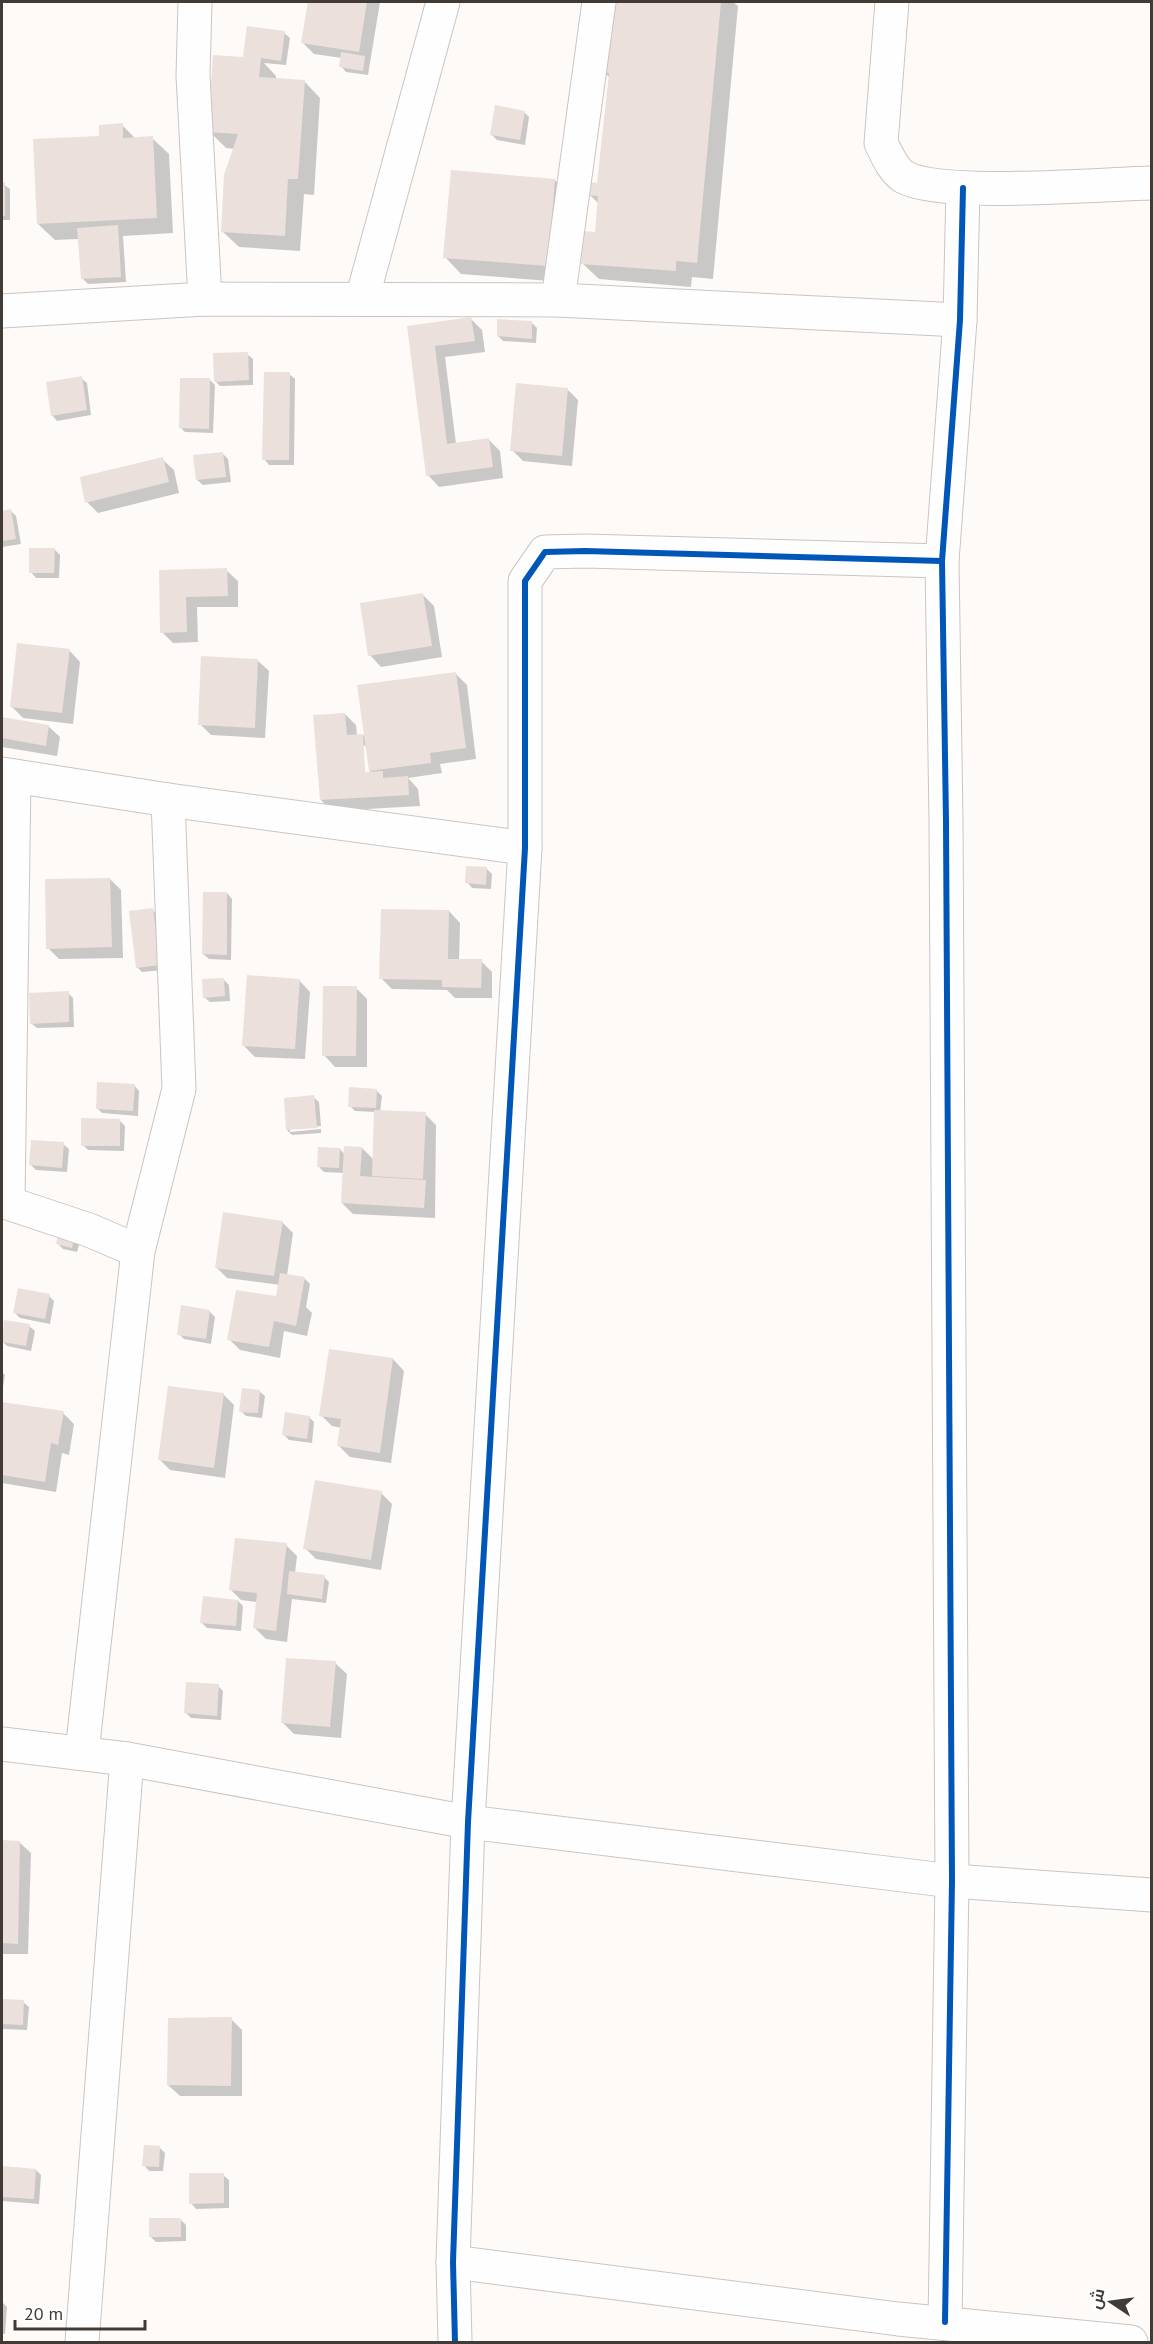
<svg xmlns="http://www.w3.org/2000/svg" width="1153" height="2344" font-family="'PT Sans',Cairo,sans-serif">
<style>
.shadow{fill:#0003;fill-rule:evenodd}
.building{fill:#ebe0dc}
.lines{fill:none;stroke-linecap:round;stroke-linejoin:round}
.minor-casing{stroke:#cac5c2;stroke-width:35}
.minor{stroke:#fffefe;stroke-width:33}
.cycleway-casing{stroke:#fff;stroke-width:10}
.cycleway{stroke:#0057b8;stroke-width:6}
</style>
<rect width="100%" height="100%" fill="#fdfaf8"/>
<!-- shadow -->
<g class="shadow">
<polygon points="309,2 380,2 368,75 346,72 341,66 342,58 314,54 303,43"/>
<polygon points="617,2 733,2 738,6 713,279 692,277 691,287 599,279 582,263 596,234 599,204 589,194 599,184 610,78 604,72 613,39"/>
<polygon points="284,33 290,38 286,65 264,63 276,76 276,80 304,81 320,98 314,195 304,194 300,251 239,247 222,231 235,149 226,148 210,132 247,59"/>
<polygon points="524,112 529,117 525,145 497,140 491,134"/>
<polygon points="122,125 136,139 152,138 169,154 173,233 123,236 126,282 88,284 82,278 79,239 55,240 38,224 101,137"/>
<polygon points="555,180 571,196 563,282 461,274 445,257"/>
<polygon points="2,183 10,189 10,220 2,220"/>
<polygon points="471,319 482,330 485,352 445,357 456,444 489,440 500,451 503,478 439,487 428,475 408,328"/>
<polygon points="531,322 537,328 536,343 503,341 498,336"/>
<polygon points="247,354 253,359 253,385 220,386 215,381"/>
<polygon points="289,374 295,379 294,465 269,465 264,459"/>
<polygon points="81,378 87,383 91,415 57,421 52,415"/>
<polygon points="209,379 215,385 213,433 185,432 180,427"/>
<polygon points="567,389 578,400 572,466 523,461 512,450"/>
<polygon points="223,454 228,459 231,482 203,485 197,480"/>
<polygon points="162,459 174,470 179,493 98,513 87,502"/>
<polygon points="11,511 16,516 21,544 2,547 2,512"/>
<polygon points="54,549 60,555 59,578 36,578 31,572"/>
<polygon points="226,570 238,581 238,607 197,607 198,642 173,643 162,632 161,571"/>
<polygon points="423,595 434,606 442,657 381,667 370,655"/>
<polygon points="69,650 80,662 73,724 23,718 12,707"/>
<polygon points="257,660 269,671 265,738 211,735 200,724"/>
<path d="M456,674L467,685L476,759L440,764L442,773L408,778L418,789L420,806L332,811L321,800L345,714L356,725L357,736L366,735ZM367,745L370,773L365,774L363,746Z"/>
<polygon points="2,718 48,726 60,737 57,756 2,747"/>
<polygon points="486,868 492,874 491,889 472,888 467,882"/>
<polygon points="110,879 121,890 123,958 59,959 48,948"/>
<polygon points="227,893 232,899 231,960 209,959 203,954"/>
<polygon points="152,910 158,915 164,970 142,972 137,967"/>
<polygon points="449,911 460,923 459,961 481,961 492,972 492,998 455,998 447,990 392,989 381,978"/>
<polygon points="224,980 229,985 230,1001 210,1002 204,997"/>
<polygon points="299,980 310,992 305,1059 255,1057 244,1046"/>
<polygon points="356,988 367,999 367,1067 335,1067 324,1055"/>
<polygon points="68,993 73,998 74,1027 37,1028 31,1023"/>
<polygon points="134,1085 139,1091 138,1116 102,1113 97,1108"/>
<polygon points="376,1090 382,1096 380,1112 425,1114 436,1125 435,1218 353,1214 342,1203 344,1173 324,1172 319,1167 340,1149 345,1155 362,1148 374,1160 376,1112 355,1111 350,1106"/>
<polygon points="313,1097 319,1102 321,1126 290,1129 290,1132 321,1129 321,1133 292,1135 287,1130"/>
<polygon points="119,1120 125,1126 124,1151 88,1150 83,1145"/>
<polygon points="63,1144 69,1149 67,1172 36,1170 31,1165"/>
<polygon points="282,1222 293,1233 287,1276 305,1279 310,1284 306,1307 312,1313 307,1336 284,1331 280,1358 240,1350 229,1339 281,1299 280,1285 227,1278 216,1267"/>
<polygon points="80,1241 77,1252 63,1249 58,1244"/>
<polygon points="49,1296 54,1301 50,1324 20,1318 15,1313"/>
<polygon points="209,1311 215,1317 211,1344 184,1339 179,1334"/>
<polygon points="5,1322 29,1326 35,1331 31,1351 7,1346 2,1341"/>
<polygon points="393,1359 404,1371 391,1463 350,1457 339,1446 342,1428 332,1426 321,1415"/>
<polygon points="2,1372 5,1375 2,1393"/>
<polygon points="259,1391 265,1396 262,1418 246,1416 241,1411"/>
<polygon points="223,1394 234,1405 225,1478 170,1470 159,1459"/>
<polygon points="2,1403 63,1413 74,1424 69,1455 62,1453 56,1492 2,1483"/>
<polygon points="309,1417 314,1422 312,1443 289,1440 284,1435"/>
<polygon points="381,1493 392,1504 381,1570 316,1559 305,1548"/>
<polygon points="286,1545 297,1556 295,1573 324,1577 329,1582 326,1603 292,1599 287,1642 266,1639 255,1628 257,1602 241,1600 230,1589"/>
<polygon points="238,1601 243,1606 241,1631 207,1628 202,1623"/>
<polygon points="335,1663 347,1674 341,1738 294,1734 283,1723"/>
<polygon points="218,1686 223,1691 221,1720 191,1718 185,1712"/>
<polygon points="2,1842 19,1842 31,1853 28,1954 2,1954"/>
<polygon points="2,2001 23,2002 29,2007 27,2030 2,2029"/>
<polygon points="231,2019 242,2030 242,2096 180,2096 168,2085"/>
<polygon points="160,2148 165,2153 163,2171 149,2171 144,2165"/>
<polygon points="2,2168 36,2170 41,2175 39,2204 2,2201"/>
<polygon points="223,2175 229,2180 229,2208 196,2209 191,2203"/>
<polygon points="180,2219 186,2225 186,2241 156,2242 150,2236"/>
<polygon points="2,2302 7,2307 5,2334 2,2334"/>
</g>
<!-- building -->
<g class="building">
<polygon points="308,2 367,2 359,52 301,43"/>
<polygon points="615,2 721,2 697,263 676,261 676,271 581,264 583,231 595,232 598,196 588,195 589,182 597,183 609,73 603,72 607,37 612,37"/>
<polygon points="247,26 285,31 281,61 261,58 259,77 305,80 298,179 288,179 285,236 221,232 224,175 238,134 208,132 213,55 243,57"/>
<polygon points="341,52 365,56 363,71 339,67"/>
<polygon points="495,105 525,111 520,140 490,135"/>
<polygon points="123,123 123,138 153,136 157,218 37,224 33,139 99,136 99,125"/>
<polygon points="451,170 555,179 548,266 443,258"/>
<rect x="2" y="182" width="3" height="34"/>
<polygon points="118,225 121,277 81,279 77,228"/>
<polygon points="471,317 475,341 435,346 447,444 489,438 493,467 426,476 407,326"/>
<polygon points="497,319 532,321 532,339 497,336"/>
<polygon points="248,352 249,380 214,382 213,353"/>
<polygon points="264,372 290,372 289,460 262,460"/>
<polygon points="82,376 87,410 51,416 46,382"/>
<polygon points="180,378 210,378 209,429 179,428"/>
<polygon points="516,383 568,388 562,456 510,451"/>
<polygon points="223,452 226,477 196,480 193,455"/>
<polygon points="163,457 169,482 85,503 80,477"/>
<polygon points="11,509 16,539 2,541 2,511"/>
<polygon points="29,548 55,548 54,573 29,573"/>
<polygon points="227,568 228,596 186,597 187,632 160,633 159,570"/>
<polygon points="423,593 432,646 368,656 360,603"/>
<polygon points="17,643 70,649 62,713 10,707"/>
<polygon points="201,656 258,659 255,728 198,725"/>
<polygon points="456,672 466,748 430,753 431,763 369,771 357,685"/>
<polygon points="345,713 347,735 363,734 365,772 383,771 383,778 408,776 409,795 320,800 313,715"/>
<polygon points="2,717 49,725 46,746 2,738"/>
<polygon points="466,866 487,867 486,885 465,883"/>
<polygon points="110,878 112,947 46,949 45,879"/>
<polygon points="203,892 227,892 227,955 202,954"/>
<polygon points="153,908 160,965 136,968 129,911"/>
<polygon points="381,909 449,910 448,959 482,959 481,988 442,987 442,980 379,979"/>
<polygon points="247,975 300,979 295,1049 242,1046"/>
<polygon points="224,978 225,996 203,998 202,979"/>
<polygon points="323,986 357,986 356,1056 322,1056"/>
<polygon points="69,991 69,1022 30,1024 29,993"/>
<polygon points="97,1082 135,1084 133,1111 96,1109"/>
<polygon points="349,1087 377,1089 376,1108 348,1107"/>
<polygon points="314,1095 317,1128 286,1130 284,1098"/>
<polygon points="374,1110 426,1112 423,1179 372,1176"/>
<polygon points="81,1118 120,1119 120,1146 81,1146"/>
<polygon points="31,1140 64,1142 62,1168 29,1165"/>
<polygon points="344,1146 362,1147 360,1176 426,1180 424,1208 341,1203"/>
<polygon points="318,1147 340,1148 339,1168 317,1167"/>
<polygon points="223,1212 283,1221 274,1276 215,1268"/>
<polygon points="59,1230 75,1234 72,1248 56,1244"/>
<polygon points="280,1273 305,1277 296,1326 274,1321 269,1347 227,1340 236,1290 276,1296"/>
<polygon points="18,1288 50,1294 45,1319 13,1313"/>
<polygon points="181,1305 210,1310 206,1339 177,1335"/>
<polygon points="4,1320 30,1324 26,1346 2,1342"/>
<polygon points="329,1349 393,1358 380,1453 337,1446 341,1419 319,1416"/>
<polygon points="168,1386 224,1393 214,1468 158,1460"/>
<polygon points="242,1388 260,1390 258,1413 239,1412"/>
<polygon points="2,1402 64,1411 58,1445 51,1443 45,1482 2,1475"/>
<polygon points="285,1412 310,1416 307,1439 282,1435"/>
<polygon points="315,1480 382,1491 371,1560 303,1549"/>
<polygon points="235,1538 287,1543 276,1631 253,1628 257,1593 229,1590"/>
<polygon points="289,1571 325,1575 322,1599 287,1594"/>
<polygon points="203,1596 238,1600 236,1626 200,1623"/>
<polygon points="286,1658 336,1661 330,1727 281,1723"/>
<polygon points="186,1682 219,1684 217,1716 184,1713"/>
<polygon points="2,1840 20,1841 18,1944 2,1943"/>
<polygon points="2,1999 24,2000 23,2025 2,2024"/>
<polygon points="232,2017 231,2086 167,2085 168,2018"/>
<polygon points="144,2145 160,2146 159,2167 142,2166"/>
<polygon points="2,2166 36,2169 34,2199 2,2197"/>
<polygon points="189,2173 224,2173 224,2203 189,2204"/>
<rect x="149" y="2218" width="32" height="19"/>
</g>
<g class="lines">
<defs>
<g id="minor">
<polyline points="195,2 193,76 205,299"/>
<path d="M892,2L881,143C887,155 893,170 904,177C942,198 1101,184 1152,183"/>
<polyline points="362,299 443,2"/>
<polyline points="558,300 599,2"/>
<polyline points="2,311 205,299 558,300 960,320"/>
<polyline points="2,774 168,800 525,848"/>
<polyline points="2,1201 89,1230 138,1251"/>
<polyline points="8,1202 14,776"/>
<polyline points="2,1744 127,1759 468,1822 952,1881 1152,1895"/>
<polyline points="82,1752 138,1251 179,1089 168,800"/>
<polyline points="453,2262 898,2319 1131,2342"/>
<polyline points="945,2322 952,1881 946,821 942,561 960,320 963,188"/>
<polyline points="82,2342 127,1759"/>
<polyline points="455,2342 453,2262 468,1822 525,848 525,581 545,552 585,551 942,561"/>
</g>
</defs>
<!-- minor casing -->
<use href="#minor" class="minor-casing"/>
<!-- minor -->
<use href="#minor" class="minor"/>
<defs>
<g id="cycleway">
<polyline points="945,2322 952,1881 946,821 942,561 960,320 963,188"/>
<polyline points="455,2342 453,2262 468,1822 525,848 525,581 545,552 585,551 942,561"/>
</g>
</defs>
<!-- cycleway casing -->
<use href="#cycleway" class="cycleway-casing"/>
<!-- cycleway -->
<use href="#cycleway" class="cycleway"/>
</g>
<!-- border -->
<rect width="1153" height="2344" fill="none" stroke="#413a35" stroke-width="6"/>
<!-- north arrow -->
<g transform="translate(1111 2302) rotate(283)" stroke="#ffffff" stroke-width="4.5" paint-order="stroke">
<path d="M0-4.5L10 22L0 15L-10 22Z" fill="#413a35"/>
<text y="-9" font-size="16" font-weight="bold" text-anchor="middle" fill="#413a35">ش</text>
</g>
<!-- scale -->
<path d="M15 2320v9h130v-9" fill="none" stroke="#413a35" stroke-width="3"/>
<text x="24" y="2320" font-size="18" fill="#413a35" stroke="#ffffff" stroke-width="4.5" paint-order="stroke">20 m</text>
</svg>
